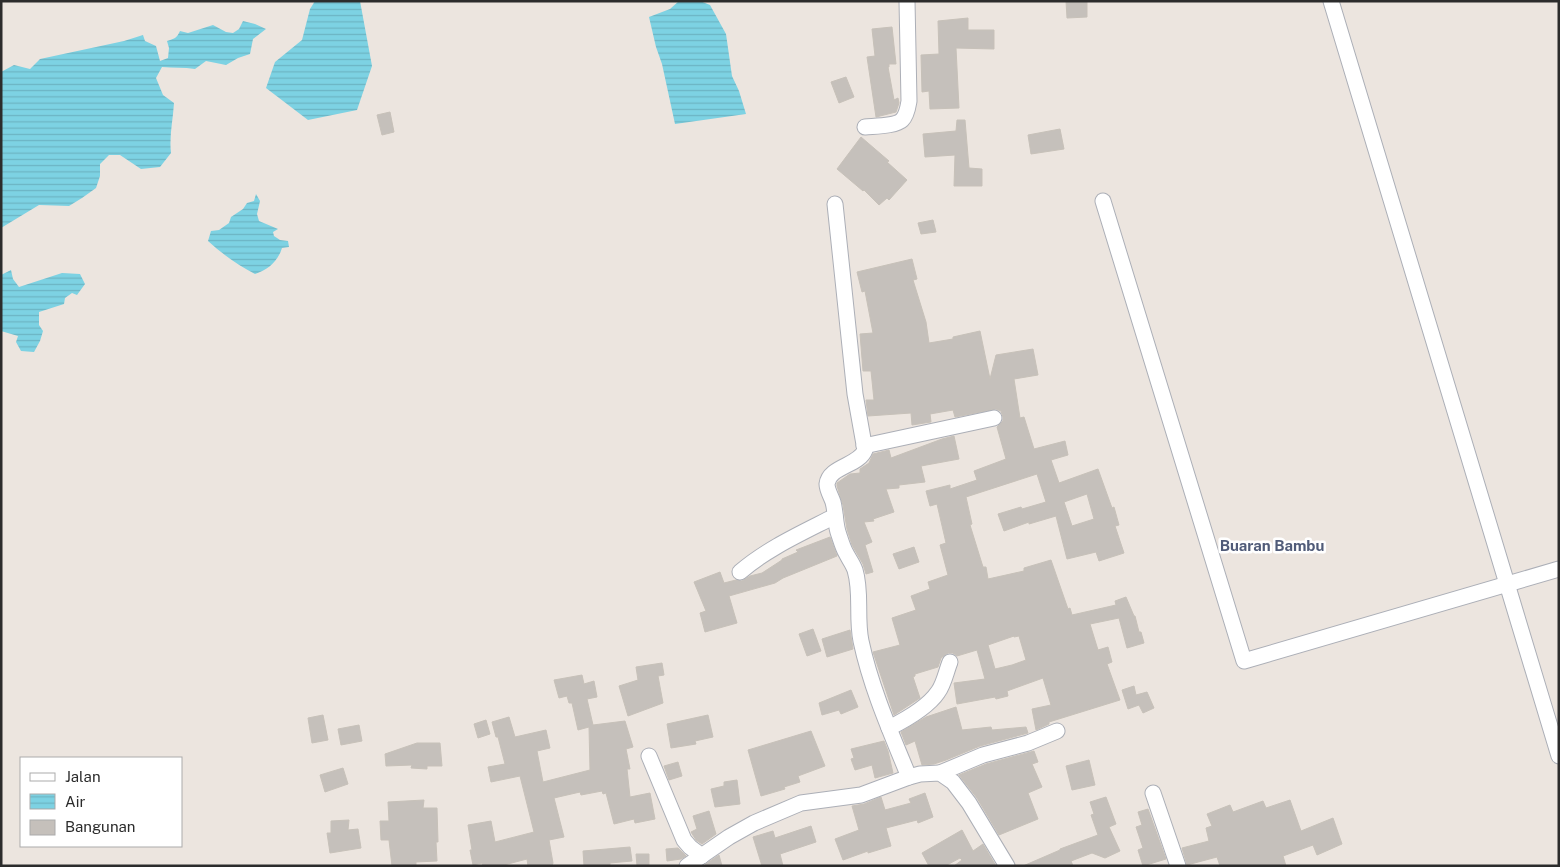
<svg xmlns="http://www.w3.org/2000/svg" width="1560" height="867" font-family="'Public Sans',sans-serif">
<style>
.water{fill:url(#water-rules)}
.building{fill:#c5c0bb;stroke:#c7c1b9;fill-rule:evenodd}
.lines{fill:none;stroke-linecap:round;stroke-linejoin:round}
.minor-casing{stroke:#acafb7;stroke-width:17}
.minor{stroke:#fff;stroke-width:15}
.labels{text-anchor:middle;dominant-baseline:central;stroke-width:5;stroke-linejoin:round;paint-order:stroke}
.quarter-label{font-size:15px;font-weight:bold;fill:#505b78;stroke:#fff}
</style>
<defs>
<pattern id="water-rules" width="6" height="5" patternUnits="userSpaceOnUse" patternTransform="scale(1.25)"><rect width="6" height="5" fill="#7dd2e3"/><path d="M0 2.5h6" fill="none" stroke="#6cb4c3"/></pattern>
</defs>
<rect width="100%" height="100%" fill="#ece5df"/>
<!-- water -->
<g class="water">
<polygon points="315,1 360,1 372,66 357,110 308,120 266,88 275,62 302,40 310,9"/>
<polygon points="679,1 700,1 710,5 726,34 732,76 739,91 746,114 675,124 662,64 656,47 649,17 670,9"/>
<path d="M243,21L255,24L266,29L253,39L250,54L238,58L226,65L206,61L195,69C184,67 173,68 162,67L156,78L163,95L174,103C173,120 169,136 171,153L160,167L141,169L120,155H109L100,164V176L96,188L82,198L69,206L39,205L1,228V72L14,65L30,69L40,59L124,41L143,35L145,41L156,46L160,61L168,58L169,48L167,41C174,39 177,38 180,31L188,33L213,25L226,32L233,33L239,29Z"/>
<path d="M256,194L260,201L257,214L259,221L278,229L273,232L274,236L280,240L288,241L289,247L282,248C278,261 268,270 255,274C238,265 222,254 208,241L211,231L219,230L229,223L231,217L243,209L247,203L254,201Z"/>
<polygon points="11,270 13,279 19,287 62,273 80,274 85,284 77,295 72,293 65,298 64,304 39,312 39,325 43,331 40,341 34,352 21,351 16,342 18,336 1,331 1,275"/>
</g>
<!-- building -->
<g class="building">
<polygon points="1066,1 1087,1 1087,17 1067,18"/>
<polygon points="968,18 968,30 994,30 994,49 956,48 959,108 930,109 929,91 922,92 921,55 939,54 938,21"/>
<polygon points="892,27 896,64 889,64 889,67 888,67 894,100 898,98 899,103 896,112 876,117 867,57 875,56 872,29"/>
<polygon points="846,77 854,97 839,103 831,82"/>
<polygon points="390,112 394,132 382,135 377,115"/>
<polygon points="957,120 965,120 969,168 982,169 982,186 954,186 955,155 925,157 923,134 956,131"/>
<polygon points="1060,129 1064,149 1031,154 1028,135"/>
<polygon points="861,137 889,161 887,162 907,180 889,200 887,198 879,205 864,190 863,191 837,169"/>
<polygon points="933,220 936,232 921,234 918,223"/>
<path d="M912,259L917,279L913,280L926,322L929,343L953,339V337L980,331L990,379L996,355L1033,349L1038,375L1014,379L1020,418L1024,417L1034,449L1065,441L1068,455L1051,460L1059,483L1098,469L1112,508L1114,507L1119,525L1115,526L1124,553L1099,561L1096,552L1067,559L1056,516L1029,524V522L1004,531L998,514L1021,507L1022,509L1046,502L1037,474L966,497L972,524L970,525L983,567H986L988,579L1024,571V568L1051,560L1068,609L1070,608L1072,615L1116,605L1115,601L1126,597L1134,616H1135L1139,632H1141L1144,643L1127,648L1119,618L1090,624L1098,650L1108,647L1112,662L1107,664L1120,700L1049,722V724L1036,730L1032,709L1051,705L1043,678L1007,691L1008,696L996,699L995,697L957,704L954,683L985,679L977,650L957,656L953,653H948L941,658L938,667L915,674V676L913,677L920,698L894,715L873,652L900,645L892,618L916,610L911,596L930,589L928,582L948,575L940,545L946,543L937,504L930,506L926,491L950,485V489L977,480L974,471L1006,459L997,427L1003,421V417L1001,411L996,409L955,417L953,410L930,414L931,422L912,425L911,413L868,416L866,400H874L871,371H863L860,334L873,333L865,291L862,292L857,272ZM1087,494L1094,519L1072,526L1064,502ZM1014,636V637L1019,636L1026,660L1012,665L995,669L988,645Z"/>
<polygon points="954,436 959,459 921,466 925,482 899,485 899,488 886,489 894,512 873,519 874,521 864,522 872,542 865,545 873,572 866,574 863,564 852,545 847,529 843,505 837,486 837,483 850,474 860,473 860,469 869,463 873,454 889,450 891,458 942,439"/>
<polygon points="830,537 837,556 783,578 775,583 729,596 737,623 705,632 700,613 706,611 694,582 720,572 724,583 736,580 742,581 750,576 762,573 782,560 782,559 798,552 796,550"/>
<polygon points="914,547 919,562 899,569 893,554"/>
<polygon points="813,629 821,651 807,656 799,634"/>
<polygon points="850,630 853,649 827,657 822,639"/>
<polygon points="662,663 664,675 658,676 663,703 628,716 619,686 638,680 636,667"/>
<polygon points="582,675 584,684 594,681 597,697 587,699 593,725 625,721 633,747 626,749 630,769 627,769 630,797 650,793 655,819 635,823 634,819 614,824 606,793 603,794 602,791 581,795 580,792 554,798 564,837 549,840 553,863 552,866 528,866 527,859 500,866 483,866 482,863 473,865 470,850 472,850 468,825 491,821 495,842 534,832 520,776 491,782 488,767 505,764 498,737 496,737 492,722 509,717 515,737 546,730 550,748 537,751 543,782 590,770 589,727 578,730 572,703 569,703 567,696 559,698 554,680"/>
<polygon points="1134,686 1136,695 1147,692 1154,708 1143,713 1139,705 1128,709 1122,690"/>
<polygon points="851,690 858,707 841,714 839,710 822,715 819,703"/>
<polygon points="956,707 962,730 991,727 992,730 1026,727 1028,733 980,746 946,760 934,764 922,765 915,741 906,745 901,732 926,717"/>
<polygon points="323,715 328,740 312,743 308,718"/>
<polygon points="708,715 713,737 695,741 696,744 671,748 667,724"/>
<polygon points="486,720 490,734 478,738 474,724"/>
<polygon points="359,725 362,741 341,745 338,729"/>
<polygon points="811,731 825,766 798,776 800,782 784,787 785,789 761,796 748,750"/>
<polygon points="884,741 888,751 893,773 875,778 872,765 855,770 851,759 854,758 851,749"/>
<polygon points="417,743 440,743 442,766 427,766 427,769 411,768 412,765 386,766 385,754"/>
<polygon points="1034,751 1038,762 1032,764 1042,787 1028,793 1038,819 999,835 977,798 959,775 986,764"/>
<polygon points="1089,760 1095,785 1072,790 1066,766"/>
<polygon points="678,762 682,776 669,780 664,766"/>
<polygon points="343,768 348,784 325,792 320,775"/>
<polygon points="737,780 740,804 715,807 711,789 724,786 724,782"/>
<polygon points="925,793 933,817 918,823 917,820 886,828 891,846 868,853 868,851 843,860 835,839 859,830 852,806 864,804 881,797 885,810 911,803 909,799"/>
<polygon points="1106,797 1116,824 1109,827 1120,851 1105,858 1092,853 1071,861 1073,866 1023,866 1060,850 1060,849 1098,835 1091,815 1094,814 1090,802"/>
<polygon points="424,800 423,808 437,808 438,842 436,842 437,861 416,862 416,866 392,866 389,840 381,840 380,821 389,821 388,802"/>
<polygon points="1290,800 1301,831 1333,818 1342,844 1317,855 1313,845 1283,856 1286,866 1220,866 1217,857 1187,865 1182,848 1209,841 1206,828 1212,826 1207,814 1230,805 1233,812 1263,801 1266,808"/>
<polygon points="1148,809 1166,859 1143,866 1138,850 1143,848 1136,827 1142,825 1138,812"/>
<polygon points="709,811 716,834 702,844 696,840 691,832 697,829 693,816"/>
<polygon points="349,820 348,830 358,829 361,848 330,853 327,833 331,833 331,821"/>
<polygon points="811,826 816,842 780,854 783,866 762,866 753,837 773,831 775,838"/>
<polygon points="962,830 973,851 983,844 996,866 954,866 962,860 960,858 945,866 929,866 922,853"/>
<polygon points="630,847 632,861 610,863 610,866 584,866 583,851"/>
<polygon points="678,848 686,856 681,859 667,861 666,849"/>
<polygon points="636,854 649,854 649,866 637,866"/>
<polygon points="719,855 722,866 704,866 706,864"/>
</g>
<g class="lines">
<defs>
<g id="minor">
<polyline points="1331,1 1559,756"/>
<path d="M865,127C874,126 896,126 902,120C907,115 908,107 909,101L907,1"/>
<polyline points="1103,201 1244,661 1559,569"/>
<path d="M835,204L855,394L865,450C859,466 829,466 827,484C827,490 831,496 833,502C836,513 835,525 839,535C841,541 843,548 846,553C849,559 853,564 855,570C862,593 856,617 861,641C871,688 891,733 909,777"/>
<polyline points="864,446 994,418"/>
<path d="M740,572C768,548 802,533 835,516"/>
<path d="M889,728C905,720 928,707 938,692C944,684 946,672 950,662"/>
<polyline points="649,756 684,840 690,847 702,856"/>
<polyline points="940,773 983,755 1028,743 1057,731"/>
<polyline points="1153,793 1178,866"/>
<polyline points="687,866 729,837 754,823 801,803 861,795 909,777 920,774 940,773 953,782 969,803 1007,866"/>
</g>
</defs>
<!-- minor casing -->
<use href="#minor" class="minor-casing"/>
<!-- minor -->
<use href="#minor" class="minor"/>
</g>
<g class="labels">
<!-- quarter labels -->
<g class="quarter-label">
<text x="1272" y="545">Buaran Bambu</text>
</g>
</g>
<!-- border -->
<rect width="1560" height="867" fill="none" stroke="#2c2c2c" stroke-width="5"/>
<!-- legend -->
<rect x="20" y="757" width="162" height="90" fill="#ffffff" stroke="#ababab"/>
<rect x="30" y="773" width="25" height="8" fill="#ffffff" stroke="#ababab"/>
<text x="65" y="782" font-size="15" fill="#2c2c2c">Jalan</text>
<rect x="30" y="794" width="25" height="15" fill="url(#water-rules)" stroke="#ababab"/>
<text x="65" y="807" font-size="15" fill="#2c2c2c">Air</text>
<rect x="30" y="820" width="25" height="15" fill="#c5c0bb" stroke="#ababab"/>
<text x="65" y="832" font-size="15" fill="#2c2c2c">Bangunan</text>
</svg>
